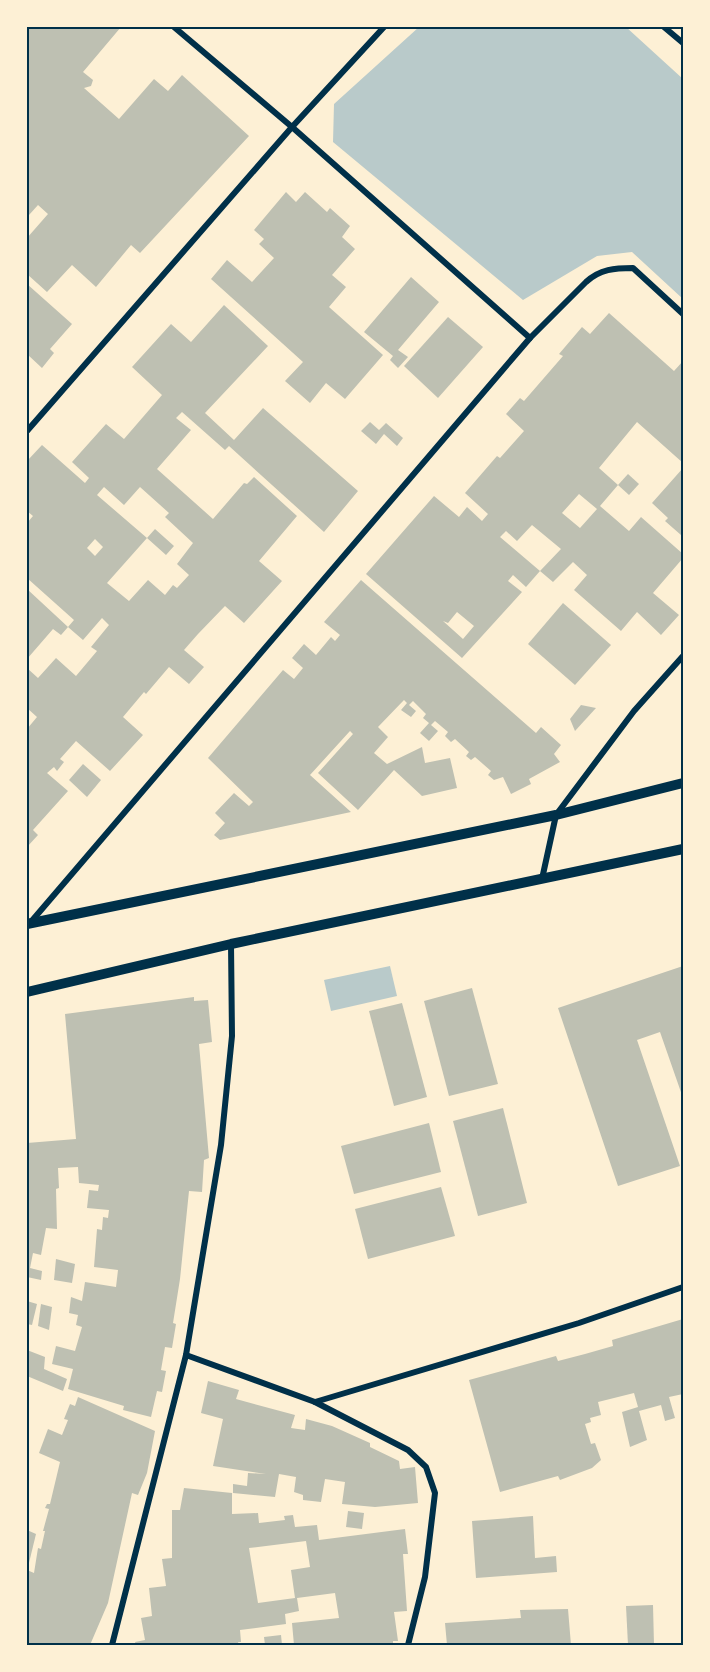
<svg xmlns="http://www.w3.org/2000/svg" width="710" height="1672" font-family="Ubuntu,sans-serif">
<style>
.green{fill:#b9caca}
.building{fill:#bec0b2;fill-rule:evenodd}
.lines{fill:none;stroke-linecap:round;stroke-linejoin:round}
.minor{stroke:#003049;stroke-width:6}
.tertiary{stroke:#003049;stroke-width:10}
.neatline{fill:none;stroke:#003049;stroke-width:2}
</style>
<rect width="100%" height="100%" fill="#fdf0d5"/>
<!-- green -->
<g class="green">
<polygon points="419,27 626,27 683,79 683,299 632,252 597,256 523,300 333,142 334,104"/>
<polygon points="390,966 397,996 331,1011 324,980"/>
</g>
<!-- building -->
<g class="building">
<polygon points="27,27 121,27 83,72 93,80 91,86 84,88 119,119 154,79 168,91 182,75 249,136 140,253 131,245 96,287 72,265 47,292 27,274 27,238 48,214 38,205 29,215 27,213"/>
<polygon points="286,192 296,202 305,192 327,212 330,208 350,226 342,237 355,249 332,275 346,287 329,307 383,355 345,399 326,383 310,403 285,381 303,362 211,279 227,260 252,282 274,258 259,244 264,239 254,230"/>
<polygon points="411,277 439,302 398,350 408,357 398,368 390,360 393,356 364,332"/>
<polygon points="27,284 72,324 50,349 54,353 42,368 27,354"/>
<path d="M224,305L268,346L205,413L234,440L263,408L358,491L324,532L229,446L225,450L182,412L176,418L191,430L157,469L213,519L244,483L247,484L254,477L297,516L259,561L282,581L244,623L225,606L198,634L184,650L204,667L189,684L169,667L146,694L144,692L123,717L143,735L110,771L76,741L60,759L64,762L57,771L54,767L47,773L68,791L33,830L38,835L27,847V729L37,717L27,708V668L38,678L56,658L76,676L97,651L91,647L109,625L102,618L83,640L68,627L74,620L27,578V523L33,516L27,511V461L42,445L85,483L89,478L72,462L106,424L124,439L162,395L132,367L171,324L191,342ZM104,487L124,505L140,487L169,513L165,517L193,543L177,564L189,575L177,588L173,585L165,595L148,580L129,601L107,583L147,538L166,555L174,546L155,529L147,538L97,495ZM95,539L103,547L95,556L87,548Z"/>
<path d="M609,313L674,371L683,361V463L637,422L599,468L618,485L600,506L629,531L641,517L683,554V558L653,593L679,615L661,635L637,612L621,631L574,590L587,575L573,562L553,582L540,571L526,587L513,575L508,581L522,592L462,658L366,574L434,496L459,517L467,507L482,521L488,514L465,493L497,456L500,458L524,431L506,414L520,398L524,401L563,356L559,354L582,327L590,334ZM579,494L597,509L580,528L562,513ZM532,525L561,549L540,571L500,537L506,531L517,541ZM457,612L474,626L463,639L443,621L448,623Z"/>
<polygon points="448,317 483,347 438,398 404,366"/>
<polygon points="370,422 379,430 386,423 403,438 397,446 384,434 376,444 361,431"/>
<polygon points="683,468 683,533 681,535 665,521 668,518 652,503"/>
<polygon points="628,474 639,484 629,495 618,485"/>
<polygon points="361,580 536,733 541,727 561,745 554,754 560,762 529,779 531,784 511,794 503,777 494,780 488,775 491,771 475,757 471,760 466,756 469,752 455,739 451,742 445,736 448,732 435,721 431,725 438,731 429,741 420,733 429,723 423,718 426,714 413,701 409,705 416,711 411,717 401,710 407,703 404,700 378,727 388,737 374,753 387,764 422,747 425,763 450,758 457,788 422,796 394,770 358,810 318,773 353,734 350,731 310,775 351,812 220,840 214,835 225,823 215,813 234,793 249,806 253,802 208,758 283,670 294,679 303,668 292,658 304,644 316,655 331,637 335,641 340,635 324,622"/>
<polygon points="27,589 68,627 61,635 53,629 27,659"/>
<polygon points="563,603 611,645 575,685 528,644"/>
<polygon points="581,705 596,708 575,731 570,719"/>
<polygon points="83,764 101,780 87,797 69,780"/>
<polygon points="683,966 683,1098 660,1032 637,1040 680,1166 618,1186 558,1008"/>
<polygon points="472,988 498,1084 449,1096 424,1001"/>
<polygon points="194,997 194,1001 208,1000 212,1042 199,1044 209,1158 204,1160 202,1192 189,1191 180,1279 173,1323 176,1324 172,1348 165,1347 161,1370 166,1371 162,1392 157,1391 151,1417 123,1410 124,1406 68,1389 73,1369 52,1364 56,1346 75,1351 82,1327 76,1325 78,1315 69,1313 71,1297 82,1301 85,1282 116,1287 118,1270 94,1267 97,1229 102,1230 103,1217 108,1218 109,1210 87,1208 89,1190 98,1191 99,1185 79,1183 78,1167 58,1168 59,1188 56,1189 57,1229 46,1228 41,1255 33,1253 30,1268 42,1271 41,1280 27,1277 27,1143 76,1139 65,1014"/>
<polygon points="402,1003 427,1097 394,1106 369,1011"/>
<polygon points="503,1108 527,1203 478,1216 453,1121"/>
<polygon points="429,1123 441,1172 354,1194 341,1146"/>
<polygon points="441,1187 455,1236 368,1259 355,1209"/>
<polygon points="56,1259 75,1264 72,1283 54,1280"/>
<polygon points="27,1301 37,1304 32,1325 27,1324"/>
<polygon points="41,1304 52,1307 49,1330 38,1326"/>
<polygon points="683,1319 683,1394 669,1397 675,1418 665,1421 661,1405 639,1411 647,1440 630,1447 622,1412 638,1407 634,1393 598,1402 601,1415 590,1418 591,1422 585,1424 591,1444 595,1443 601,1460 592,1468 560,1480 558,1476 500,1492 469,1380 556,1356 558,1361 585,1354 613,1346 612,1340"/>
<polygon points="27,1350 45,1357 44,1369 67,1379 63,1391 27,1376"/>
<polygon points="208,1381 239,1390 236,1399 295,1415 291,1428 305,1430 306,1419 332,1426 370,1443 370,1447 399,1461 400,1469 415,1467 418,1503 375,1507 342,1504 345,1482 325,1479 321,1502 303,1500 303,1495 294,1492 296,1477 279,1474 275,1497 233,1493 233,1484 247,1486 248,1473 266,1474 213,1466 223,1419 201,1413"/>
<polygon points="78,1397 155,1431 147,1473 138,1495 132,1493 108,1603 90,1645 27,1645 27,1570 34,1573 38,1548 41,1549 45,1531 43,1531 49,1509 45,1508 47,1504 50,1504 60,1462 39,1453 48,1429 62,1435 68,1420 64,1419 70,1404 75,1406"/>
<path d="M184,1488L232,1493V1514L258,1513L259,1523L285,1520L284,1516L293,1515L295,1527L317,1525L319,1540L405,1529L408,1554H403L407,1611L394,1612L398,1641H393V1645H294L292,1623L339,1618L335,1593L297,1598L299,1611L285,1614L286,1624L240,1630L241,1642H238L239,1645H136L135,1642L145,1640L141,1618L152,1616L149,1588L166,1586L162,1559L172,1558V1510H180ZM306,1541L310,1567L291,1570L295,1598L258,1603L249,1548Z"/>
<polygon points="348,1511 364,1513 362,1529 346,1527"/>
<polygon points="533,1516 535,1558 556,1556 557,1572 476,1578 472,1521"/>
<polygon points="27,1530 36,1534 28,1567 27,1567"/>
<polygon points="653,1605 654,1645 628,1645 626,1606"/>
<polygon points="568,1609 571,1645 447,1645 445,1623 521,1618 520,1610"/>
<polygon points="281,1635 282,1645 265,1645 264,1637"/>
</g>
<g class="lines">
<!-- minor -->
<g class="minor">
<polyline points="174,27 292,127 530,338"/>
<polyline points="664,27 683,43"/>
<polyline points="27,431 292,127 384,27"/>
<polyline points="542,879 556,815 634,711 683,656"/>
<path d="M30,923L530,338L586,282C600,269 615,268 633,268L683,314"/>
<polyline points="186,1355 315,1402 408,1450 426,1467 435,1493 425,1577 408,1645"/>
<polyline points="315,1402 579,1323 683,1287"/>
<polyline points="112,1645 186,1355 221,1145 232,1036 231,944"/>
</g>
<!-- tertiary -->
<g class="tertiary">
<polyline points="27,924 556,815 683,783"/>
<polyline points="27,992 231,944 683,849"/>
</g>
</g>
<!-- border -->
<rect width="710" height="1672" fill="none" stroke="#fdf0d5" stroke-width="57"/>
<rect x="28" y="28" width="654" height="1616" class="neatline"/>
</svg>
